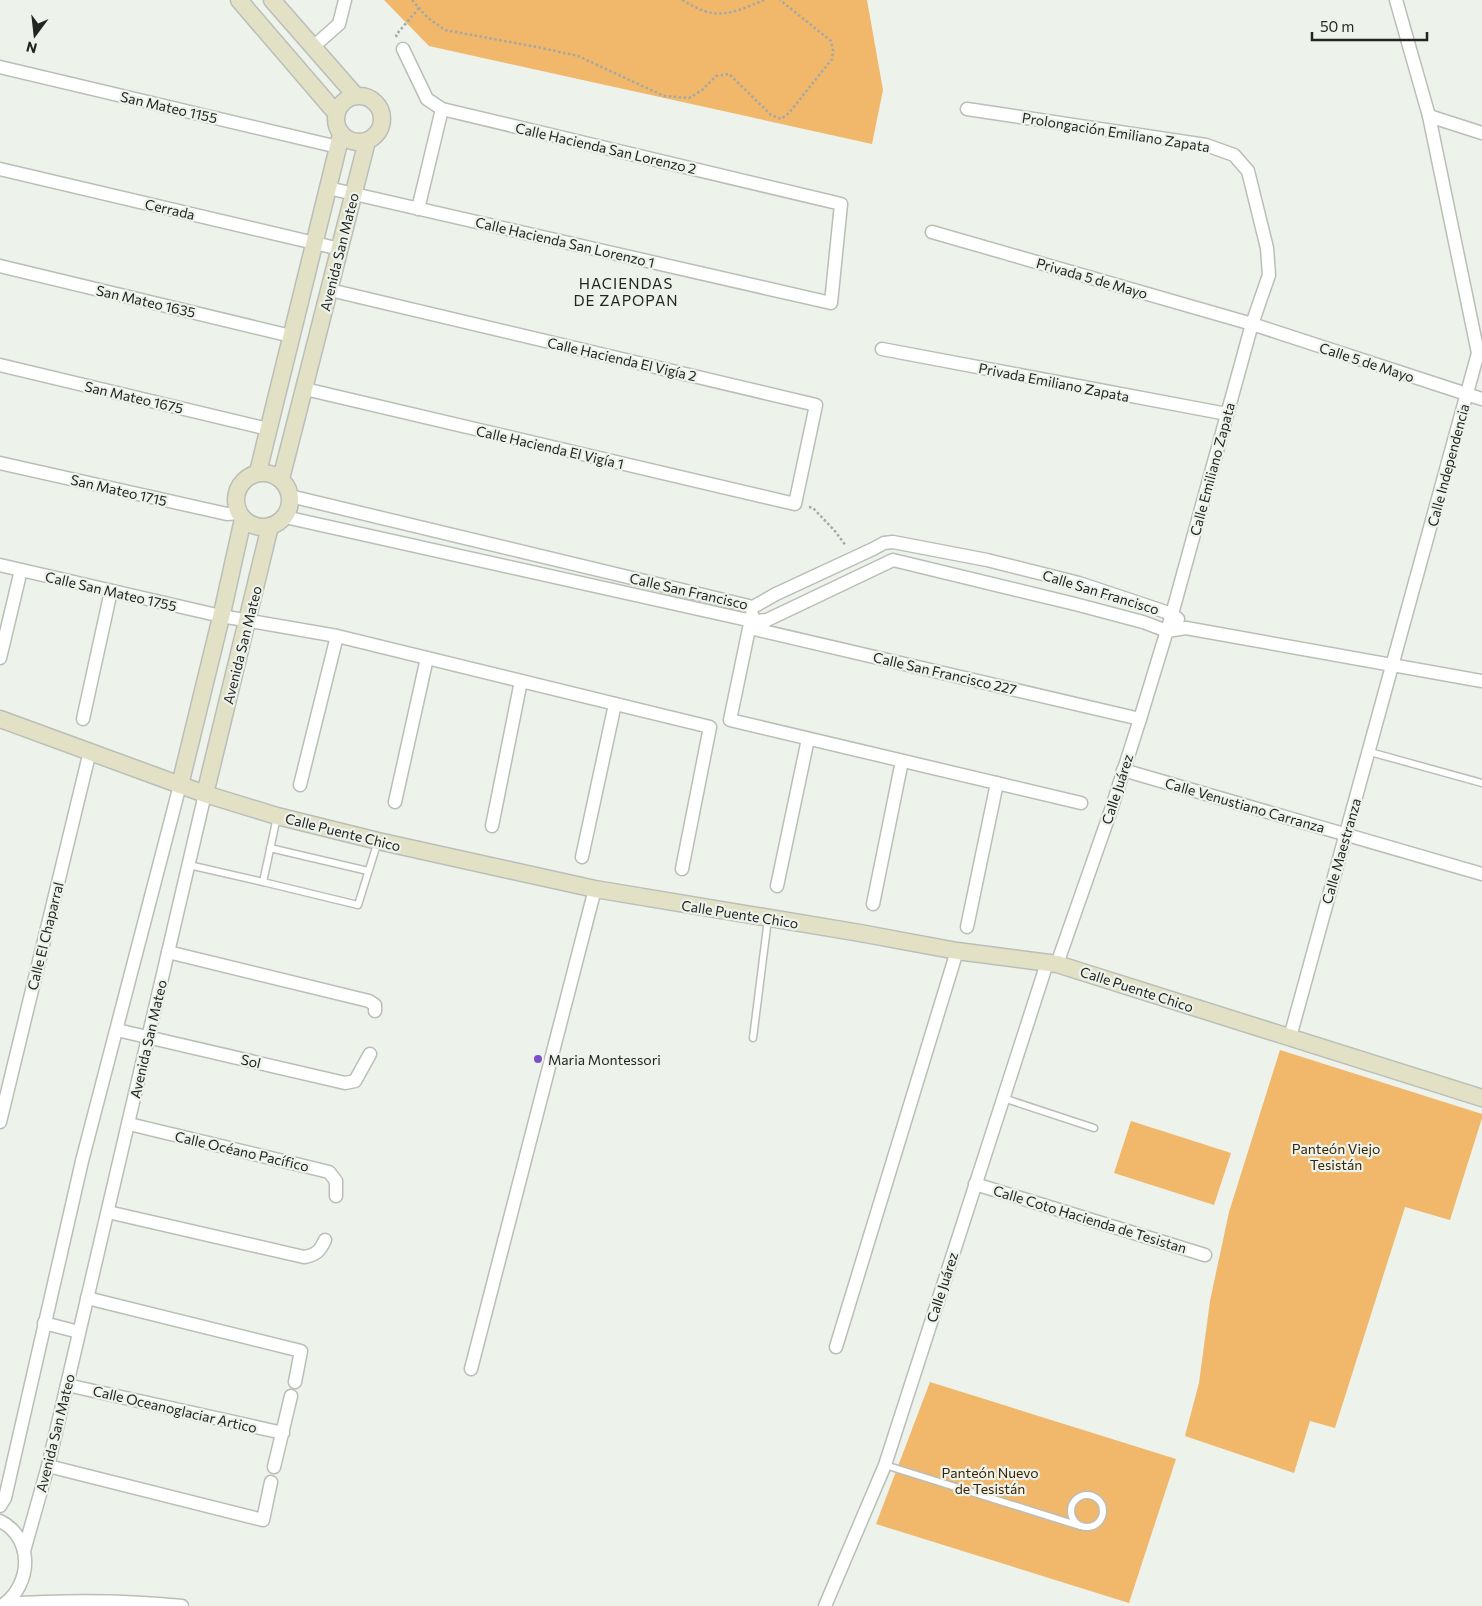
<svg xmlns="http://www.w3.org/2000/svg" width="1482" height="1606" font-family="Commissioner,sans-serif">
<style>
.green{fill:#f1b76b}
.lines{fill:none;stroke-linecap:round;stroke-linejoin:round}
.lane-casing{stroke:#babeb8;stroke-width:9}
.street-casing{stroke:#babeb8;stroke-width:15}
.secondary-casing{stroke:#babeb8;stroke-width:19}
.path{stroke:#a5a9a3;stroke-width:2.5;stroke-dasharray:2.5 2.5;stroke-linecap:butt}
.lane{stroke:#fff;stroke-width:6}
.street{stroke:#fff;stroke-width:12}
.secondary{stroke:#e2e0c5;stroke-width:16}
.poi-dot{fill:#7a50c9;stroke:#edf2eb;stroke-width:2}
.labels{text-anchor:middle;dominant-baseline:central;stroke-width:4.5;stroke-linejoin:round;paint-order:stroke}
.street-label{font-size:14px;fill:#232522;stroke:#edf2eb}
.poi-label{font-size:14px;fill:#232522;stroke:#edf2eb;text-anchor:start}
.park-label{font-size:14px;fill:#3b2402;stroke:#edf2eb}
.neighbourhood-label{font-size:15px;letter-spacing:1px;fill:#232522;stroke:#edf2eb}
</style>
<rect width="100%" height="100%" fill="#edf2eb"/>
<!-- green -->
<g class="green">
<polygon points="384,0 867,0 883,90 872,144 429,46"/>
<polygon points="1280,1050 1482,1114 1482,1118 1450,1220 1405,1207 1335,1428 1310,1421 1294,1473 1185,1436 1199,1383 1210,1301 1229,1212"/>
<polygon points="1131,1121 1231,1153 1214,1205 1114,1173"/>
<polygon points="930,1382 1176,1459 1129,1603 876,1524"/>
</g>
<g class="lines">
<defs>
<g id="lane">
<polyline points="1370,752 1482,783"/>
<polyline points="277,817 263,882 358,905 378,841"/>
<polyline points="270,848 368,871"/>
<polyline points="189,865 263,882"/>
<polyline points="753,1038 768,919"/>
<polyline points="1003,1098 1094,1128"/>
<polyline points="885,1465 1080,1526"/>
<circle cx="1087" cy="1511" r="16"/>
</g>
<g id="street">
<polyline points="313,47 339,24 345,0"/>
<polyline points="0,67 338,147"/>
<polyline points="967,109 1206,145 1234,155 1248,171 1267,248 1269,275 1252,324 1172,614 1140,719 1111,810 1057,964"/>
<polyline points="1429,116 1482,133"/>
<polyline points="0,169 340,249"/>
<polyline points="328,188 831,303 841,204 442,109 427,99 403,49"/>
<polyline points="418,209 442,109"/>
<polyline points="932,232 1252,324 1482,399"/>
<polyline points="0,266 291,336"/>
<polyline points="882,349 1227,414"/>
<polyline points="0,365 268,429"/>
<polyline points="305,389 795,504 816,405 330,290"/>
<polyline points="0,463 227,514 238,513"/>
<polyline points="290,496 753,607 776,594 873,549 884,543 893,542 987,560 1079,583 1172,614 1178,619"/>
<polyline points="285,517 752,621 767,620 893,560 1075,604 1143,622 1167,631 1186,628 1482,681"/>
<polyline points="0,565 221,616 337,636 710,727 682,869"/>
<polyline points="752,614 730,720 1081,803"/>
<polyline points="750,628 1140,719"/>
<polyline points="0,658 21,570"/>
<polyline points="83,719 111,591"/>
<polyline points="1123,770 1482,874"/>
<polyline points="300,785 337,636"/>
<polyline points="395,802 427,658"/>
<polyline points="492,826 521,681"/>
<polyline points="582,857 615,704"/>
<polyline points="777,886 808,739"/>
<polyline points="873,904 902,761"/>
<polyline points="967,927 997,783"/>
<polyline points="168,952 369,1001 375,1005 375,1011"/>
<polyline points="117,1030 345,1083 355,1081 370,1054"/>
<polyline points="1290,1037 1478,353 1429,116 1396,0"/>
<polyline points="0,1122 90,751"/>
<polyline points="129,1124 329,1172 336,1181 336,1196"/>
<polyline points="975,1184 1205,1255"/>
<path d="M108,1212L304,1257C316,1255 320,1251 325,1240"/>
<polyline points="87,1298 301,1351 295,1382"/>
<polyline points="44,1323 79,1332"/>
<polyline points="836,1347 957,951"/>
<polyline points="471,1369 595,889"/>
<polyline points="67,1385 283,1433"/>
<polyline points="48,1466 263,1520 271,1482"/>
<polyline points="274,1467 291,1396"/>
<polyline points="0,1506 5,1498 82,1161 180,785"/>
<path d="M0,1521C34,1538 32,1584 3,1605"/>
<polyline points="24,1551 48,1466 205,794"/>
<path d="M5,1604C63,1600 124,1600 182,1606"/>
<polyline points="825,1606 885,1465 1047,963"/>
</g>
<g id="secondary">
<polyline points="239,0 336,113"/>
<polyline points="272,0 356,96"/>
<circle cx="359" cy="119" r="23"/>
<polyline points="258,472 341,135"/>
<circle cx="263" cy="500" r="27"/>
<polyline points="281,479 367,141"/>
<polyline points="0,719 205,794 277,816 378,841 595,889 860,933 957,951 1057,964 1482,1098"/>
<polyline points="180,785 223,609 243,519"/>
<polyline points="205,794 270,526"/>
</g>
</defs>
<!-- lane casing -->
<use href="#lane" class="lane-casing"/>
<!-- street casing -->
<use href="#street" class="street-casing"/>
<!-- secondary casing -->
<use href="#secondary" class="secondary-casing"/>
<!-- path -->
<g class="path">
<polyline points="412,0 428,18 445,30 537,47 578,56 664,96 689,98 702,90 716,76 729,74 771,115 781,119 789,113 832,59 833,51 831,41 780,0"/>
<path d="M682,0C717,21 728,15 764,0"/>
<polyline points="397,37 396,35 419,8"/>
<polyline points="809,507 813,508 834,530 846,546"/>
</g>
<!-- lane -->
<use href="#lane" class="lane"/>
<!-- street -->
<use href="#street" class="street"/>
<!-- secondary -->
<use href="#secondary" class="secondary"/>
</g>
<!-- markers -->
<circle class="poi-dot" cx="538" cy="1059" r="5"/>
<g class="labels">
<!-- street labels -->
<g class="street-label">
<text transform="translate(169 107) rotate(13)">San Mateo 1155</text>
<text transform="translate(1116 132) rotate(9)">Prolongación Emiliano Zapata</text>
<text transform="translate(606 148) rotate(13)">Calle Hacienda San Lorenzo 2</text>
<text transform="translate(170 209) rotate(13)">Cerrada</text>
<text transform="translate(565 242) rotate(13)">Calle Hacienda San Lorenzo 1</text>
<text transform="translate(339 252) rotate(-76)">Avenida San Mateo</text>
<text transform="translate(1092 278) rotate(16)">Privada 5 de Mayo</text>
<text transform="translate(146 301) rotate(13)">San Mateo 1635</text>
<text transform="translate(622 359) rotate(13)">Calle Hacienda El Vigía 2</text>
<text transform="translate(1367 362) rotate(18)">Calle 5 de Mayo</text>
<text transform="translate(1054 382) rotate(11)">Privada Emiliano Zapata</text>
<text transform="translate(134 397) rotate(13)">San Mateo 1675</text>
<text transform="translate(550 447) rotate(13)">Calle Hacienda El Vigía 1</text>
<text transform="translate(1448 465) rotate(-75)">Calle Independencia</text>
<text transform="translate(1212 469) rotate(-75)">Calle Emiliano Zapata</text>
<text transform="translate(119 490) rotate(13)">San Mateo 1715</text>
<text transform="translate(111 591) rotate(13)">Calle San Mateo 1755</text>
<text transform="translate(689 591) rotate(13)">Calle San Francisco</text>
<text transform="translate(1101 592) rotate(17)">Calle San Francisco</text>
<text transform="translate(242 645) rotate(-76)">Avenida San Mateo</text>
<text transform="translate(945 673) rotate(13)">Calle San Francisco 227</text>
<text transform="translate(1117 789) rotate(-72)">Calle Juárez</text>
<text transform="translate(1245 805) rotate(16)">Calle Venustiano Carranza</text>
<text transform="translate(343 832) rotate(14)">Calle Puente Chico</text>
<text transform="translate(1341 851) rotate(-74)">Calle Maestranza</text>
<text transform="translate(740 914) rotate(9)">Calle Puente Chico</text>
<text transform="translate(45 936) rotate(-76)">Calle El Chaparral</text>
<text transform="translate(1137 989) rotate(18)">Calle Puente Chico</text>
<text transform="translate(148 1039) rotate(-77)">Avenida San Mateo</text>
<text transform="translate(251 1061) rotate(13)">Sol</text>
<text transform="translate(242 1151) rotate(13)">Calle Océano Pacífico</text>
<text transform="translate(1090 1219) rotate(17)">Calle Coto Hacienda de Tesistan</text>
<text transform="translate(942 1287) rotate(-72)">Calle Juárez</text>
<text transform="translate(175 1409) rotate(13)">Calle Oceanoglaciar Artico</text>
<text transform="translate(55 1433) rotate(-76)">Avenida San Mateo</text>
</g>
<!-- poi labels -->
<g class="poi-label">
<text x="548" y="1059">Maria Montessori</text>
</g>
<!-- park labels -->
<g class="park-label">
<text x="1336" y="1148">Panteón Viejo<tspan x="1336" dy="16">Tesistán</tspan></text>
<text x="990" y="1472">Panteón Nuevo<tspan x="990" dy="16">de Tesistán</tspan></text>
</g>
<!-- neighbourhood labels -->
<g class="neighbourhood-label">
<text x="626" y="283">HACIENDAS<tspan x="626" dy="17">DE ZAPOPAN</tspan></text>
</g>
</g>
<!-- north arrow -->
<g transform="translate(35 35) rotate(195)" stroke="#edf2eb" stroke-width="4" paint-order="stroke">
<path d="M0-4L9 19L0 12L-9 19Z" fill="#232522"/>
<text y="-8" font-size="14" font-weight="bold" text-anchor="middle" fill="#232522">N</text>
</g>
<!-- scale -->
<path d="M1312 32v8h115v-8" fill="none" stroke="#232522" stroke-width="2.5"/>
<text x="1320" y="32" font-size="15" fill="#232522" stroke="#edf2eb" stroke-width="4" paint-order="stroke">50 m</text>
</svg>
